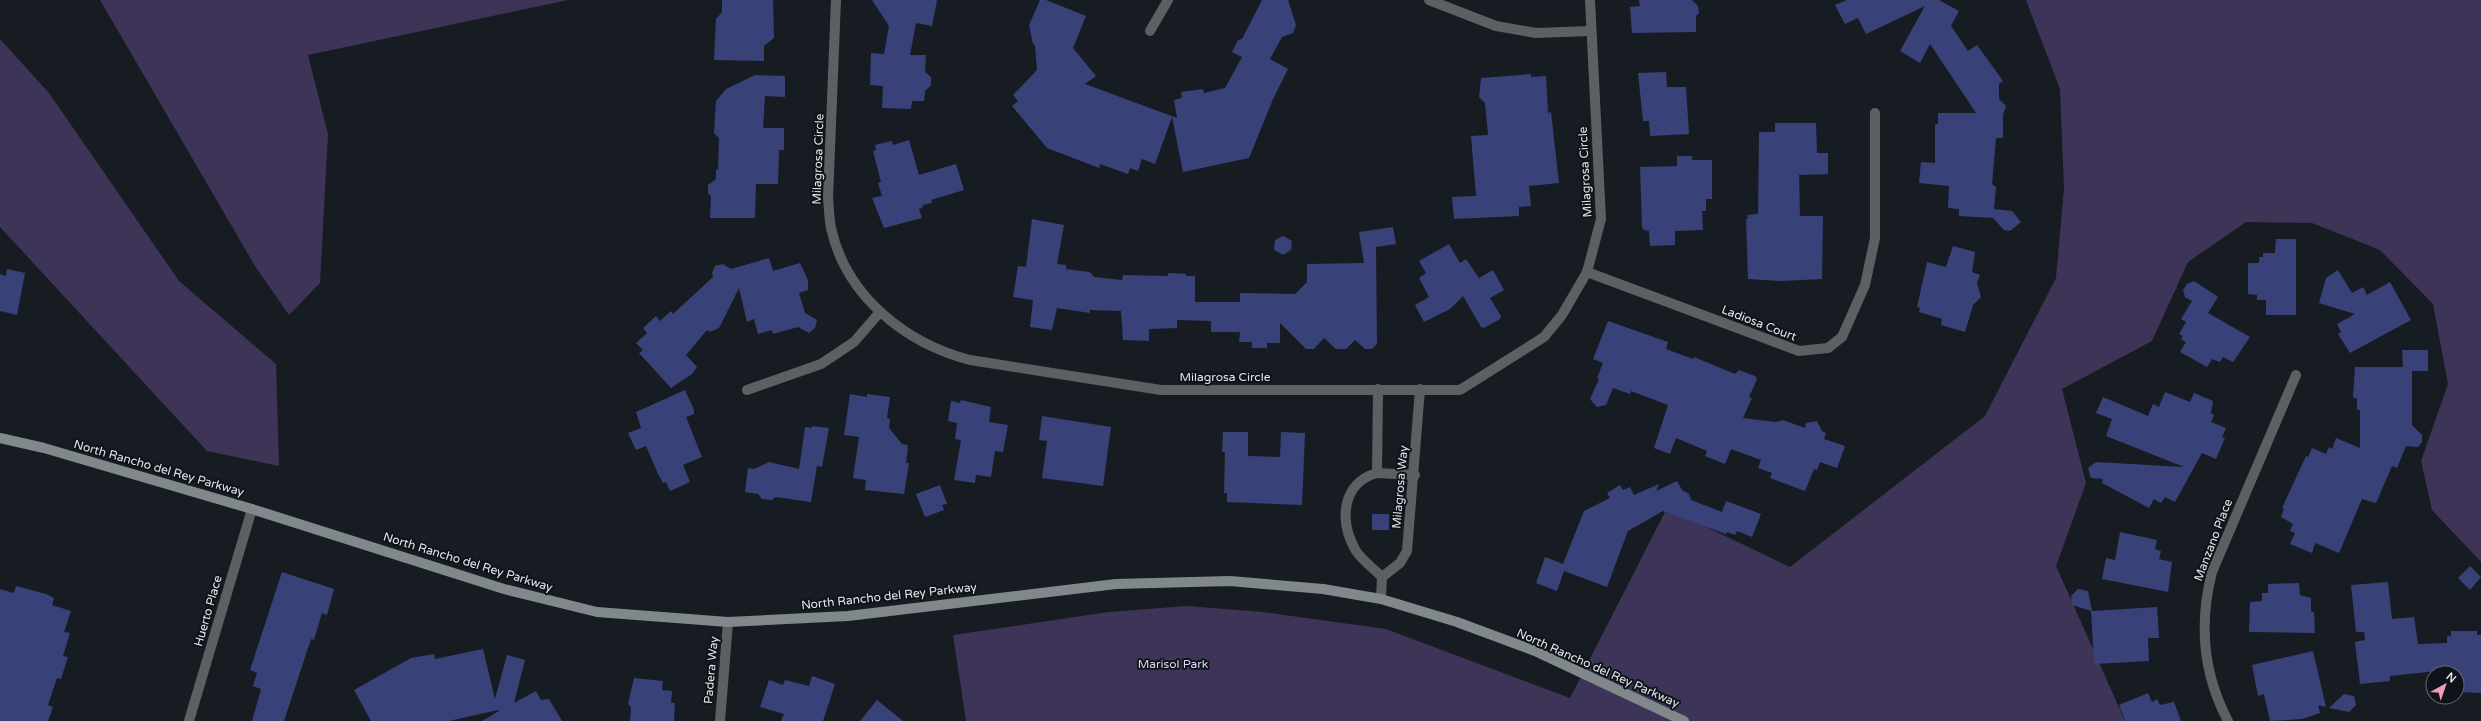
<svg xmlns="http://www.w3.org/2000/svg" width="2481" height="721" font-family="'Varela Round',sans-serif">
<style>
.green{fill:#3d3457}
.building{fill:#384278}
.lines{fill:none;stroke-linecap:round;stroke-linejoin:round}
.street{stroke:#5c6063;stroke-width:10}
.secondary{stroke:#81888b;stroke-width:10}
.labels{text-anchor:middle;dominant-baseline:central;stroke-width:4;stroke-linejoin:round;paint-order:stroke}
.street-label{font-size:12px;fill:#e2e6ea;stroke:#0e1319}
.park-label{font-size:12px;fill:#ded7fa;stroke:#0e1319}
</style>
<rect width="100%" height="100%" fill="#171c22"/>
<!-- green -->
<g class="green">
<polygon points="100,0 568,0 308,55 328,134 320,283 289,315 255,266"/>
<polygon points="2026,0 2481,0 2481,562 2432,510 2421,461 2448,384 2433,304 2380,250 2312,223 2246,222 2188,262 2152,341 2062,389 2086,483 2056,566 2125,721 966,721 953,635 1109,612 1187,606 1263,612 1386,629 1570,698 1667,508 1790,567 1985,416 2056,278 2064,188 2060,89"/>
<polygon points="0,39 49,93 179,281 276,364 279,466 207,451 0,227"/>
</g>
<!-- building -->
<g class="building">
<polygon points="722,0 773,0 774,38 764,46 764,61 714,60 716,19 722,12"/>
<polygon points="872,0 937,0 932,26 916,23 910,55 926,55 925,72 931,77 931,85 925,91 924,101 912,101 911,109 882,108 883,86 870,85 871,53 884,54 889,26"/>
<polygon points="1040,0 1046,0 1086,16 1073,48 1096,76 1085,84 1177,118 1174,100 1182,98 1181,92 1203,89 1204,93 1225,88 1242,57 1232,52 1238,40 1242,39 1262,0 1288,0 1296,25 1293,33 1282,37 1270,59 1288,69 1273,99 1249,158 1183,172 1172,117 1155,164 1142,159 1138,171 1130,168 1128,174 1100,164 1099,168 1047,148 1012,106 1018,101 1013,95 1037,70 1035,45 1033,44 1029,25"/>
<polygon points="1639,0 1692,0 1698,6 1699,13 1696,16 1696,32 1632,33 1630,7 1640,6"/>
<polygon points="1847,0 1939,0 1959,11 1951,26 1968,51 1977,45 2003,81 1999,84 1999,99 2006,106 2003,115 2003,138 1996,138 1992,184 1996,187 1994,209 2012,211 2021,222 2010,231 2004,230 1993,218 1959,216 1959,209 1948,208 1949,186 1919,183 1921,162 1935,163 1935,124 1938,124 1938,113 1976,113 1930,44 1920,63 1900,51 1925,6 1866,34 1858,18 1845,24 1835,5"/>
<polygon points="1666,72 1667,87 1686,87 1689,134 1650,136 1649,121 1643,121 1638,73"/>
<polygon points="1531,74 1531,77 1546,76 1548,113 1551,112 1559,183 1529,186 1531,206 1519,207 1519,216 1454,219 1452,197 1476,196 1471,136 1488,135 1485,103 1479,97 1481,78"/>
<polygon points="755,75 785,76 785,97 765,96 763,128 784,128 784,150 779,150 778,184 756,184 755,218 710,218 711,196 708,193 708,185 716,179 716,169 718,170 719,138 714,133 716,101 726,89"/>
<polygon points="1775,123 1816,123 1817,153 1828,153 1828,174 1799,175 1800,216 1823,216 1822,279 1782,281 1748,279 1746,219 1748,219 1747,215 1758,214 1759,132 1775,132"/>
<polygon points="909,140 919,175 956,164 964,190 931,200 932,203 923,205 923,207 919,209 922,218 884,228 872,198 882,196 878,183 881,182 873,151 876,150 875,145 892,141 893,145"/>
<polygon points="1677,156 1692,156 1692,160 1712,160 1712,199 1706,199 1706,211 1702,211 1703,230 1675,231 1675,245 1650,246 1649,231 1644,230 1642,227 1640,167 1677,166"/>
<polygon points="1032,219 1064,225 1057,264 1066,265 1066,269 1090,272 1094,277 1122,280 1123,275 1168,276 1168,273 1186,274 1186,276 1195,276 1195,302 1240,302 1240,293 1295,294 1307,282 1307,264 1364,263 1359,232 1393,227 1396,244 1376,247 1377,344 1372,349 1365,349 1355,340 1346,349 1336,349 1324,338 1314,349 1306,349 1280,323 1280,343 1267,343 1267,348 1252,348 1252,342 1239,342 1240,332 1211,332 1211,321 1177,320 1177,328 1149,329 1149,341 1123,340 1121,311 1090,310 1090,313 1057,308 1052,330 1030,327 1033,300 1013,297 1018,266 1026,267"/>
<polygon points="1283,236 1292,241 1291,250 1283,255 1274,250 1275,240"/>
<polygon points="2276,239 2296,239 2296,315 2266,315 2266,300 2257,300 2257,295 2248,294 2248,263 2259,263 2259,257 2263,257 2263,253 2275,253"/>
<polygon points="1449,244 1460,263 1466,259 1479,278 1493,270 1504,290 1490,298 1501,316 1500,319 1484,328 1481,327 1463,296 1450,309 1424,322 1415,305 1429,297 1419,278 1426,273 1419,261"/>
<polygon points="1953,246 1975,252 1972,272 1980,275 1977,283 1981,297 1973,305 1965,332 1941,325 1942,319 1919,312 1920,308 1917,307 1927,262 1946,267"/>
<polygon points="769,258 773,271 800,263 808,280 808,290 799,293 805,313 817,320 815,328 809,333 798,327 773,334 772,330 758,334 754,319 747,322 739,288 719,328 710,332 707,330 686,355 697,367 692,374 671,388 639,353 643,350 636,343 647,333 643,328 656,316 660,321 671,311 673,314 713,277 712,273 715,266 723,264 731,269"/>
<polygon points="7,269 25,273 17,315 0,311 0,274 6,276"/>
<polygon points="2338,270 2352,293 2363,287 2367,295 2390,282 2411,320 2350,353 2338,334 2341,332 2337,324 2355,314 2319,303 2326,278"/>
<polygon points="2194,281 2218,297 2208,313 2250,337 2233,362 2223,357 2220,362 2212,359 2207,367 2180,352 2186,342 2181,339 2183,336 2179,334 2186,322 2181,319 2192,301 2185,297 2183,290 2187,284"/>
<polygon points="1608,321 1668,342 1666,349 1693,359 1694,357 1735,374 1739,370 1755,376 1757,379 1749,397 1752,398 1743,418 1776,422 1783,420 1805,428 1806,423 1817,421 1822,431 1826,433 1824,439 1845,446 1837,468 1820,462 1817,470 1814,469 1805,491 1770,478 1772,473 1758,468 1761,460 1731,449 1725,464 1705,456 1707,451 1676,438 1670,454 1654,448 1668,405 1631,391 1630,394 1613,388 1606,405 1597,407 1590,399 1599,379 1597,378 1603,363 1593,359"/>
<polygon points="2402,350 2428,350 2428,371 2412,371 2412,425 2422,435 2422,442 2418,447 2406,446 2397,468 2392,466 2376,503 2362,499 2339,553 2315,543 2312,553 2290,544 2295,533 2290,531 2293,524 2281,517 2284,509 2282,508 2306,456 2308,457 2312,448 2326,454 2329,447 2332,449 2336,438 2360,448 2360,410 2357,410 2357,398 2353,398 2355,367 2403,367"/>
<polygon points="685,390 694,410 694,414 686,417 702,457 683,465 690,482 670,491 666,482 663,483 658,474 646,446 636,450 628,433 641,428 636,412"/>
<polygon points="2165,392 2190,402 2194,393 2213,401 2211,413 2214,415 2211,422 2226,428 2222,437 2225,438 2216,459 2202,453 2175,502 2165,497 2161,503 2154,499 2149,508 2102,483 2103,479 2091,478 2088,468 2096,462 2184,467 2106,436 2112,419 2096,413 2103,397 2148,416 2153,404 2159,407"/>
<polygon points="850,394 867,397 867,394 890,397 887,418 890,419 889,428 902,444 907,445 908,448 906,463 909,463 904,494 865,490 866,480 853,478 859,437 844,435"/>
<polygon points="961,400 991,407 989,422 1008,425 1003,452 995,451 991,477 976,475 975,483 954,480 961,440 955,439 957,423 948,421 951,401 960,403"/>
<polygon points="1042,416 1111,427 1103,486 1042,478 1047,441 1039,440"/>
<polygon points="812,426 829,428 822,467 817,466 811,502 776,497 772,500 762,499 758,494 745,492 748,468 754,469 769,462 799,469 805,427 812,428"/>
<polygon points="1223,432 1248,432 1248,456 1280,457 1281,432 1305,433 1302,505 1227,502 1227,493 1224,493 1225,452 1222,452"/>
<polygon points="1677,481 1682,490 1689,494 1691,500 1722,512 1726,501 1761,514 1752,537 1737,531 1735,535 1727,532 1726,534 1663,511 1628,531 1607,587 1564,571 1557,591 1536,583 1545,557 1563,564 1584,511 1610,498 1607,493 1620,485 1623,490 1630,487 1634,495 1659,484 1656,491"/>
<polygon points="940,485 947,504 942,505 944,510 925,517 916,494"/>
<rect x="1372" y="514" width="17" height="16"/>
<polygon points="2120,532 2157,540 2155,549 2161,551 2159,559 2172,562 2168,592 2102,579 2106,558 2115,560"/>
<polygon points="2470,566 2481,577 2470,590 2458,578"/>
<polygon points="282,572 334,589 327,615 322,613 314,640 311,639 284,721 252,721 261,689 253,686 257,673 250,670"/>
<polygon points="2388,582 2392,619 2414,617 2418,644 2447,643 2447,636 2451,636 2451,631 2477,631 2477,635 2481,635 2481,693 2457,692 2457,673 2437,673 2437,671 2390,676 2390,681 2360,684 2355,642 2365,640 2364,632 2356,632 2351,585"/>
<polygon points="2299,583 2300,595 2311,598 2311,612 2314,612 2315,633 2249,632 2250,602 2262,601 2262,593 2268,593 2268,584"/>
<polygon points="16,586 46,594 54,598 52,605 71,611 64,632 70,633 63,656 68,657 61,679 57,678 48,705 53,707 48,721 0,721 0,589 14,593"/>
<polygon points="2078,589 2088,591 2092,611 2157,607 2159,638 2148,638 2149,661 2094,664 2091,611 2072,605 2071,596"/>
<polygon points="483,649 495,699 507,655 525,660 514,703 536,691 541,700 549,699 562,721 482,721 499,711 498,710 449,721 371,721 354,690 411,658 434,654 435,659"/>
<polygon points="2313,651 2326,707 2318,705 2320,713 2302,719 2270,721 2264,694 2258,696 2252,665"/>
<polygon points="812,676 835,684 823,721 781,721 784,714 760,707 769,680 783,685 785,680 809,686"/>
<polygon points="634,678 663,681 662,690 672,691 671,703 675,703 674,721 630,721 631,707 628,704"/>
<polygon points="2148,693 2152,702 2157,699 2160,705 2174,702 2181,721 2123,721 2125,720 2119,705"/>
<polygon points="2344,694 2354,696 2356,705 2349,712 2329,708"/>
<polygon points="877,700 903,721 860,721"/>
</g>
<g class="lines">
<!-- street -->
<g class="street">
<path d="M836,0L828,198C829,207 829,218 831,228C846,296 905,343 970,360L1161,390H1460L1544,337L1562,315L1587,272L1601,219L1590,0"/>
<polyline points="1429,0 1496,26 1536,33 1590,31"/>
<polyline points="1150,31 1168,0"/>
<polyline points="1587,272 1799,351 1828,348 1842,337 1865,285 1875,238 1875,113"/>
<path d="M1378,389L1377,473C1341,483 1339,522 1356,551C1363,561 1374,569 1382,577"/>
<polyline points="747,390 821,364 854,342 880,312"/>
<polyline points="1377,473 1415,475"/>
<polyline points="1381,599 1382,577 1400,563 1407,551 1420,389"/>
<polyline points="189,721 252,509"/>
<polyline points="720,721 728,622"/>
<path d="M2228,721C2203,674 2199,623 2212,572L2296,375"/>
</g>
<!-- secondary -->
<polyline class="secondary" points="0,438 44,448 252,509 504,589 597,612 728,622 848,616 1116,584 1230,581 1323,589 1381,599 1457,622 1535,651 1684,721"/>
</g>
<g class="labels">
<!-- street labels -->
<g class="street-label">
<text transform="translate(818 159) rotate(-88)">Milagrosa Circle</text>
<text transform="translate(1585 172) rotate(-93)">Milagrosa Circle</text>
<text transform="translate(1759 323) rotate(21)">Ladiosa Court</text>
<text x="1225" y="377">Milagrosa Circle</text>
<text transform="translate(159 468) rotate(16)">North Rancho del Rey Parkway</text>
<text transform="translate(1400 487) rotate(-85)">Milagrosa Way</text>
<text transform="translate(2213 540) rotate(-69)">Manzano Place</text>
<text transform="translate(468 562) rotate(17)">North Rancho del Rey Parkway</text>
<text transform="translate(889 596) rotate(-6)">North Rancho del Rey Parkway</text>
<text transform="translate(208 611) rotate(-74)">Huerto Place</text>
<text transform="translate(1598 668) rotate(24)">North Rancho del Rey Parkway</text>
<text transform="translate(711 670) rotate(-85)">Padera Way</text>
</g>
<!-- park labels -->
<g class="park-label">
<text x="1173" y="664">Marisol Park</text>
</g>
</g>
<!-- north arrow -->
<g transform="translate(2445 685) rotate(40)"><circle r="19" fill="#0e1319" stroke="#63676d"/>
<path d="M0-3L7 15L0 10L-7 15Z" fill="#f09ab6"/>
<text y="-6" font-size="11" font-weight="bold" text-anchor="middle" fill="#e2e6ea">N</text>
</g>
</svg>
